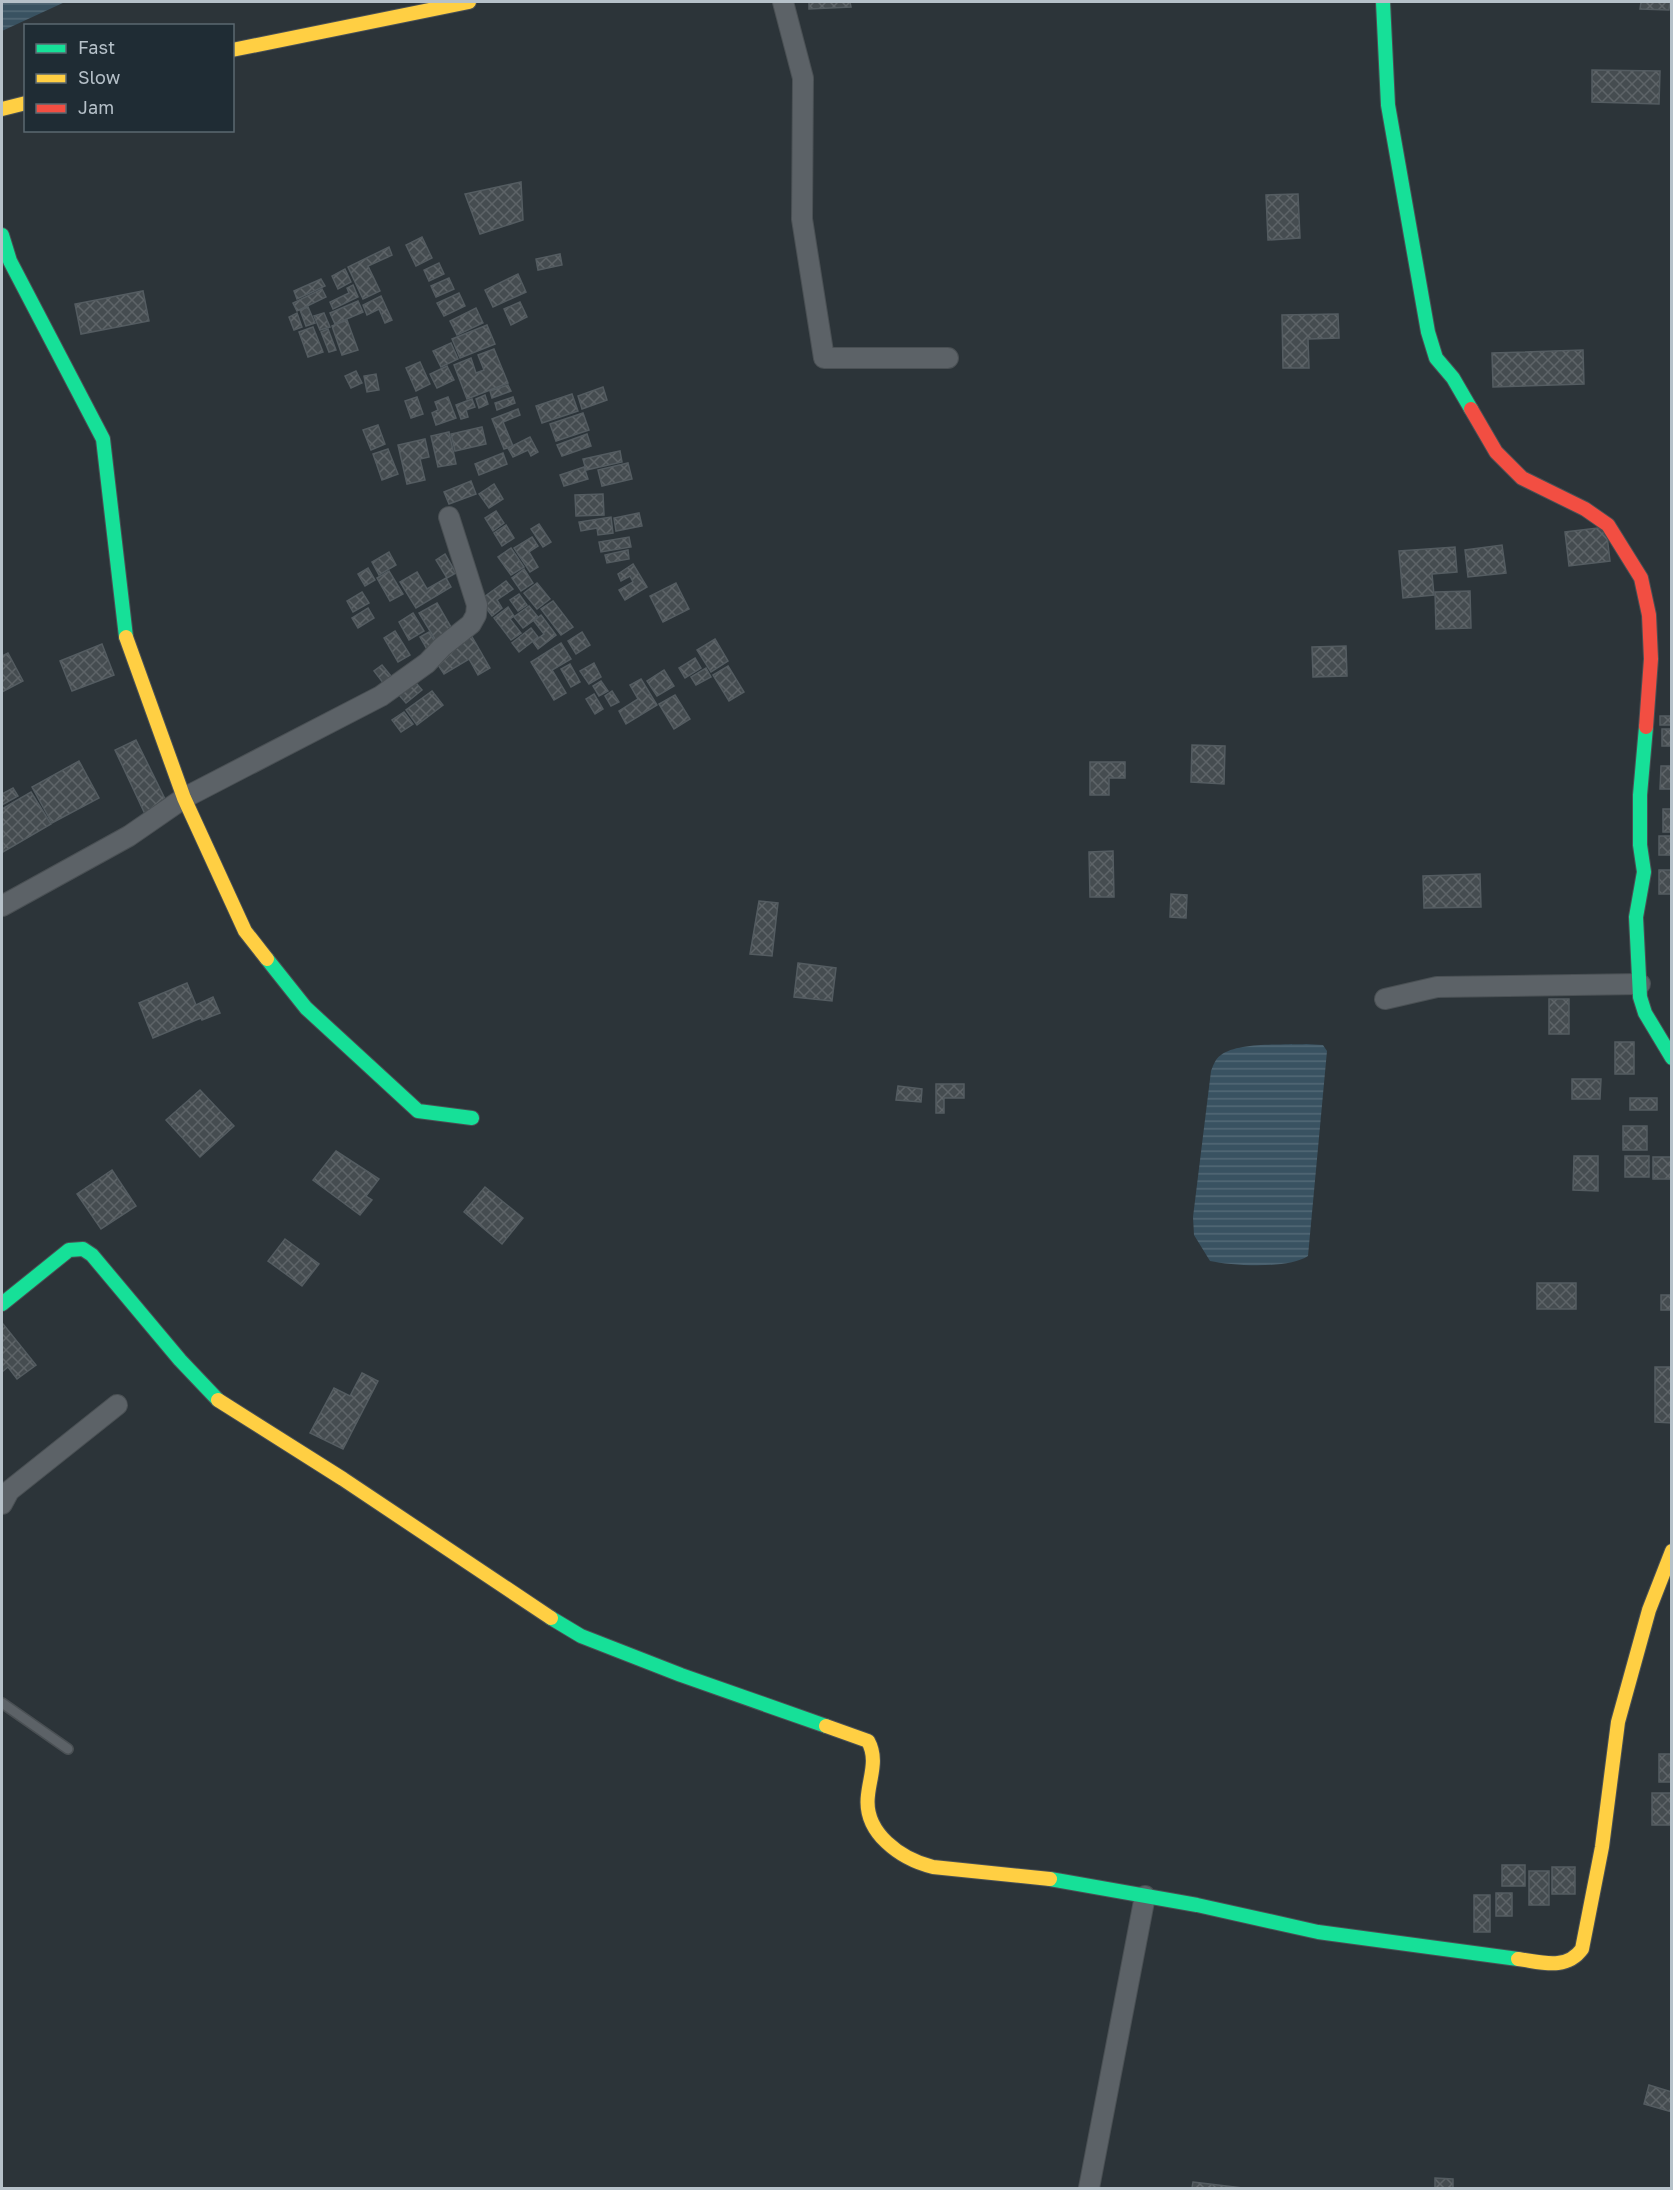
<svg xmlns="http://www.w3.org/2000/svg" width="1673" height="2190" font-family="'Golos Text',sans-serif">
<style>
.water{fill:url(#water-rules)}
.building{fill:url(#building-cross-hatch);stroke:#545c61;stroke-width:1.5}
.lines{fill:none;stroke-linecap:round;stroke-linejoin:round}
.lane-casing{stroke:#4a5054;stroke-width:12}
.street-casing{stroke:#4a5054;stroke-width:22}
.fast-casing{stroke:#4a5054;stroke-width:16}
.slow-casing{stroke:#4a5054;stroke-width:16}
.jam-casing{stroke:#4a5054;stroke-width:16}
.lane{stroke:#5c6267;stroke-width:9}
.street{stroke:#5c6267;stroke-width:20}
.fast{stroke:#16e098;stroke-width:14}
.slow{stroke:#ffcf43;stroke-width:14}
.jam{stroke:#f24e42;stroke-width:14}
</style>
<defs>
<pattern id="water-rules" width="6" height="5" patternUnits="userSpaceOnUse" patternTransform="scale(1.5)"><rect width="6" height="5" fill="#395261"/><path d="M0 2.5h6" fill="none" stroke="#536976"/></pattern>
<pattern id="building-cross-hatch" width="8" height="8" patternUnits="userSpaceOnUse" patternTransform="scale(1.5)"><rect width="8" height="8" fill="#454c50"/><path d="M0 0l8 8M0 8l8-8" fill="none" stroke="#5e6468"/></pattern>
</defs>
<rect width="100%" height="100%" fill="#2c3439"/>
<!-- water -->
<g class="water">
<polygon points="2,2 65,2 2,31"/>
<path d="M1306,1044L1323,1045L1327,1051L1308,1256C1288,1269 1234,1266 1210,1261L1194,1235L1193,1217L1211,1071C1214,1064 1215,1059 1221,1055C1238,1042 1285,1045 1306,1044Z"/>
</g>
<!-- building -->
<g class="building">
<polygon points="809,2 850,2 851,7 809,9"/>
<polygon points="1641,2 1670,2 1669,10 1640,9"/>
<polygon points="1592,70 1660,71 1659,104 1592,102"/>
<polygon points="521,182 523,220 480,234 465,194"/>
<polygon points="1298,194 1300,238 1268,240 1266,195"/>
<polygon points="422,237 432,258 416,266 406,245"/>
<polygon points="389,247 392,255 368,266 380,291 363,299 348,267"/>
<polygon points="560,254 562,265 538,270 536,259"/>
<polygon points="439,263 444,274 429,281 424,270"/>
<polygon points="345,269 351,282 338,289 332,276"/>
<polygon points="518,274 526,292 493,307 485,290"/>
<polygon points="449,278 454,289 436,297 431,286"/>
<polygon points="321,279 325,286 297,299 294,291"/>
<polygon points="353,285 358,297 333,309 330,302 349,293 347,288"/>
<polygon points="322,289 326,297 297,311 293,303"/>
<polygon points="143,291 149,321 81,334 75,304"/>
<polygon points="459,293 465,306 444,316 437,303"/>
<polygon points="381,296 392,320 385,323 379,309 367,315 363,305"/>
<polygon points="358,301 363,312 335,324 330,313"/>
<polygon points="520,302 527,317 511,325 504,309"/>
<polygon points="308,307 315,323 306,326 300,310"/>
<polygon points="476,308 483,323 457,335 450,321"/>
<polygon points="297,313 302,327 294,330 289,317"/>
<polygon points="324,313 330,327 320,330 314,316"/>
<polygon points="1338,314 1339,338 1308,339 1309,368 1283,368 1282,315"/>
<polygon points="347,320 358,350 342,355 332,326"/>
<polygon points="487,325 495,344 460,358 452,339"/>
<polygon points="313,327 323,352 308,357 299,332"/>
<polygon points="328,329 336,350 329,352 321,332"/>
<polygon points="451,343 458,359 441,367 433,351"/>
<polygon points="494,349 508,383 467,399 454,365 471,358 476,373 484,370 478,355"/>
<polygon points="1583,350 1584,384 1493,387 1492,353"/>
<polygon points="420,362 430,384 416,391 406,368"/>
<polygon points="447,366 454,380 437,388 430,374"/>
<polygon points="356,371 362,383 351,388 345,376"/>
<polygon points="376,374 379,390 367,392 364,376"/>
<polygon points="508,385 511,391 492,398 490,391"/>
<polygon points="603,387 607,400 582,409 578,396"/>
<polygon points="572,394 578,411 542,423 536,406"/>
<polygon points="485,395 488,404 479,408 476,399"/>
<polygon points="417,397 423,414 411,418 405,401"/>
<polygon points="448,397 456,418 436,425 432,413 438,410 435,402"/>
<polygon points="513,397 515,403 497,410 495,403"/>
<polygon points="472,399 475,407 466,410 468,417 461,419 456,405"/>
<polygon points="518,409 520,415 503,422 513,446 504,449 492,419"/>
<polygon points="583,413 589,430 556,441 550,424"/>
<polygon points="378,425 385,444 371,450 363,430"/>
<polygon points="482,427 486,444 455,451 451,434"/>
<polygon points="449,432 456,464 438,467 431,436"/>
<polygon points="587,434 591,446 562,456 557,445"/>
<polygon points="530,437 538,452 531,456 528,450 513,457 508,448"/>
<polygon points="425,439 429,457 420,459 425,480 407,484 398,445"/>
<polygon points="388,449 398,474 382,480 373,454"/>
<polygon points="620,451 622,462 586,470 583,459"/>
<polygon points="503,453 507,464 479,475 475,464"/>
<polygon points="628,463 632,479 602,486 598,470"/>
<polygon points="584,467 588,479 564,486 560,475"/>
<polygon points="471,481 476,494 449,504 444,492"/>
<polygon points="494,484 503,499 489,508 479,494"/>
<polygon points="603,494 604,515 576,516 575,495"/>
<polygon points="496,511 504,523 493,531 485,518"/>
<polygon points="639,513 642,526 616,531 614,518"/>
<polygon points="611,517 613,533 598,535 597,528 581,531 579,522"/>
<polygon points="539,524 551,542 543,547 531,529"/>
<polygon points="506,525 514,538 502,546 494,533"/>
<polygon points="1606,527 1610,561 1569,566 1565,532"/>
<polygon points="532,537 538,546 529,552 538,567 530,572 514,548"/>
<polygon points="629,537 631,547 601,552 599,542"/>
<polygon points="1502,545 1506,573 1468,577 1465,550"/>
<polygon points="1455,547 1457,572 1432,574 1434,595 1403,598 1399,551"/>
<polygon points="511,548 524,567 511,575 498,557"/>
<polygon points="628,550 629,559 607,563 605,555"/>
<polygon points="389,552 396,565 379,575 372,562"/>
<polygon points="445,554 456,573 447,578 436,560"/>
<polygon points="633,564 647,587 625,600 619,590 633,582 630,576 621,581 618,574"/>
<polygon points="368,568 375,580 365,586 358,574"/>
<polygon points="524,569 533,583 521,591 512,578"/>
<polygon points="389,571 403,594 390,601 377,578"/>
<polygon points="417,572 427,589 446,578 451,587 416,608 400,582"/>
<polygon points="506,581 513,589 497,600 502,608 492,616 480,600"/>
<polygon points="537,583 550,599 537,609 524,593"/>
<polygon points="676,583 689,609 663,622 650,596"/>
<polygon points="1470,591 1471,628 1436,629 1435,592"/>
<polygon points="362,592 369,603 353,612 347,601"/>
<polygon points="519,594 527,605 518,611 510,600"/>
<polygon points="553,601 573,627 561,635 541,609"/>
<polygon points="437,603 455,634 438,644 419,613"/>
<polygon points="529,606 538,617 523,628 514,617"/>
<polygon points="508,607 514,616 510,619 521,633 511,640 494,618"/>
<polygon points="368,608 374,618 358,628 352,618"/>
<polygon points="413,613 424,631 409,640 399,622"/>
<polygon points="541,615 556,635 538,649 533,642 544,634 534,621"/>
<polygon points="531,628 538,637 519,652 512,643"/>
<polygon points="395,631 410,655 398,662 384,638"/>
<polygon points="429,632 437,645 428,651 420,637"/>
<polygon points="582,632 590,645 576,654 568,641"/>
<polygon points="471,635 490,668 478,675 469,659 444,674 433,657"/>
<polygon points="715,639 728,661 711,672 697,650"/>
<polygon points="561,643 571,659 552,670 566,693 554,700 531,662"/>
<polygon points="102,644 114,675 72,691 60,661"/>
<polygon points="1346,646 1347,676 1313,677 1312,647"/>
<polygon points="8,653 23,681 2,692 2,656"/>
<polygon points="695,658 701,668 685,678 679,668"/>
<polygon points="594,663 601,677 589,684 580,671"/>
<polygon points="570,664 580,682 571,687 561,669"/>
<polygon points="382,665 395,681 387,688 374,671"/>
<polygon points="728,666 744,692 729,701 713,675"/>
<polygon points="706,668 711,677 696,685 691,677"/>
<polygon points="664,670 674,686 657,696 647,681"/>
<polygon points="410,676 422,690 406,703 394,689"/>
<polygon points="641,679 657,705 626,724 619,711 638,699 630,685"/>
<polygon points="601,681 608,691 599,696 593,686"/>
<polygon points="432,691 443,705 417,725 406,710"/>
<polygon points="612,691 619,702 611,706 605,696"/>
<polygon points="594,694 603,709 595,714 586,699"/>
<polygon points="675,695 690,719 674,729 659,704"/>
<polygon points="404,712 413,724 401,732 392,720"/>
<rect x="1660" y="716" width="12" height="9"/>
<rect x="1662" y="729" width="10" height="17"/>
<polygon points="136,740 167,803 145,814 115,750"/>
<polygon points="1192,745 1225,746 1224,784 1191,782"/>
<polygon points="79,761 99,798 52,823 32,787"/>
<polygon points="1090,762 1125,762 1125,778 1109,778 1109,795 1090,795"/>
<polygon points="1661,766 1672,766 1672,789 1660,789"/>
<polygon points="13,788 18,796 2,805 2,794"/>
<polygon points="31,792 51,824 3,852 2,809"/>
<rect x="1663" y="809" width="9" height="23"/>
<rect x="1659" y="836" width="13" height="19"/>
<polygon points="1113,851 1114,897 1090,897 1089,852"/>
<rect x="1659" y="870" width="13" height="24"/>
<polygon points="1480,874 1481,907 1424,908 1423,876"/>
<polygon points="1171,894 1187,895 1186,918 1170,917"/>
<polygon points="759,901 778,903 772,956 750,954"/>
<polygon points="798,963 836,968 832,1001 794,997"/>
<polygon points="187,983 196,1005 213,997 220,1013 202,1020 201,1018 153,1038 139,1003"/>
<rect x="1549" y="999" width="20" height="35"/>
<rect x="1615" y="1042" width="19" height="32"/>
<polygon points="1572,1079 1601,1079 1600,1099 1572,1099"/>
<polygon points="936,1084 964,1084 964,1098 944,1098 944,1113 936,1113"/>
<polygon points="898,1086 922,1089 921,1102 896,1100"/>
<polygon points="200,1090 234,1126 200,1157 166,1120"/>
<rect x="1630" y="1098" width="27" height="12"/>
<rect x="1623" y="1126" width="24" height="24"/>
<polygon points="336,1151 379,1179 366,1196 372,1200 360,1215 313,1180"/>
<polygon points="1574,1156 1598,1156 1598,1191 1573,1190"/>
<rect x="1625" y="1156" width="24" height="21"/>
<rect x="1653" y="1157" width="19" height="22"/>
<polygon points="112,1170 136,1206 101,1229 77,1194"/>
<polygon points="485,1187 523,1218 502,1244 464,1212"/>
<polygon points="285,1239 319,1264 302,1286 268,1261"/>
<rect x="1537" y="1283" width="39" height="26"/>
<rect x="1661" y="1295" width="11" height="15"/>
<polygon points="3,1324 36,1365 17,1379 8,1367 2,1372 2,1325"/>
<polygon points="1655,1367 1672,1367 1672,1423 1655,1422"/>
<polygon points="362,1373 378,1381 343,1449 310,1433 334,1388 350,1396"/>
<rect x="1659" y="1754" width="13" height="28"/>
<rect x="1652" y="1793" width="20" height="32"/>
<rect x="1502" y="1865" width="23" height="21"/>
<rect x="1552" y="1867" width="23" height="27"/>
<rect x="1529" y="1871" width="20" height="34"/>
<rect x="1496" y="1893" width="16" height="23"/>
<rect x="1474" y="1895" width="16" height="37"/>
<polygon points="1649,2085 1672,2092 1672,2112 1644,2104"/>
<polygon points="1435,2178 1453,2179 1453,2188 1435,2188"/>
<polygon points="1193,2182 1243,2188 1192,2188"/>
</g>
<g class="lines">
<defs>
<polyline id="lane" points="2,1703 68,1749"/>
<g id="street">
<polyline points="783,2 803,78 802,219 824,358 948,358"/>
<polyline points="2,906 129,836 184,798 381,696 427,663 442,647 471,624 476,615 477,605 449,517"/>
<polyline points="1385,999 1437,987 1640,984"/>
<polyline points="2,1504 9,1491 117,1405"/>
<polyline points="1089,2188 1145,1896"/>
</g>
<g id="fast">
<polyline points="1383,2 1388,105 1428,332 1436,358 1453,378 1471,409"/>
<polyline points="2,235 10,261 103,439 126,637"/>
<polyline points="1646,727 1640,795 1640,845 1644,872 1636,917 1640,997 1645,1013 1672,1058"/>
<polyline points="267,959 306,1008 418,1111 472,1118"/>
<polyline points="2,1304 69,1250 83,1249 92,1255 180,1360 218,1400"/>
<polyline points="551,1618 581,1636 681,1675 826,1726"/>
<polyline points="1050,1879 1197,1905 1318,1932 1518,1959"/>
</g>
<g id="slow">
<polyline points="232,50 469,2"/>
<polyline points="2,109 26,103"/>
<polyline points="126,637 184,798 245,931 267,959"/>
<polyline points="218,1400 343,1479 551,1618"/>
<path d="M826,1726L868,1741C878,1759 870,1776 868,1795C863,1833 901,1859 933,1867L1050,1879"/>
<path d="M1518,1959C1541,1962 1566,1971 1582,1949L1602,1847L1618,1722L1649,1610L1672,1551"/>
</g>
<polyline id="jam" points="1471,409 1496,452 1522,478 1585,509 1608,525 1641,578 1649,615 1651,659 1646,727"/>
</defs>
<!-- lane casing -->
<use href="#lane" class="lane-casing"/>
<!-- street casing -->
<use href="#street" class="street-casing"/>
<!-- fast casing -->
<use href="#fast" class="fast-casing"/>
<!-- slow casing -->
<use href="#slow" class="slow-casing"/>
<!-- jam casing -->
<use href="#jam" class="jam-casing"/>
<!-- lane -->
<use href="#lane" class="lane"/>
<!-- street -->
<use href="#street" class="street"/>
<!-- fast -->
<use href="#fast" class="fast"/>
<!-- slow -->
<use href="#slow" class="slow"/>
<!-- jam -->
<use href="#jam" class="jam"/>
</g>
<!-- border -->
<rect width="1673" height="2190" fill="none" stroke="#b6c1c9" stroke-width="6"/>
<!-- legend -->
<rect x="24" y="24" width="210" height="108" fill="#1f2c34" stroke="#5b6870" stroke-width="1.5"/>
<rect x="36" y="44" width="30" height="9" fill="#16e098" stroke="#5b6870" stroke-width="1.5"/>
<text x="78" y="54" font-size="18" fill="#b6c1c9">Fast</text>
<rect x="36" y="74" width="30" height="9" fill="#ffcf43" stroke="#5b6870" stroke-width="1.5"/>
<text x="78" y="84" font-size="18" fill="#b6c1c9">Slow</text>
<rect x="36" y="104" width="30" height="9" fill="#f24e42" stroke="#5b6870" stroke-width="1.5"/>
<text x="78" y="114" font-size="18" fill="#b6c1c9">Jam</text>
</svg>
